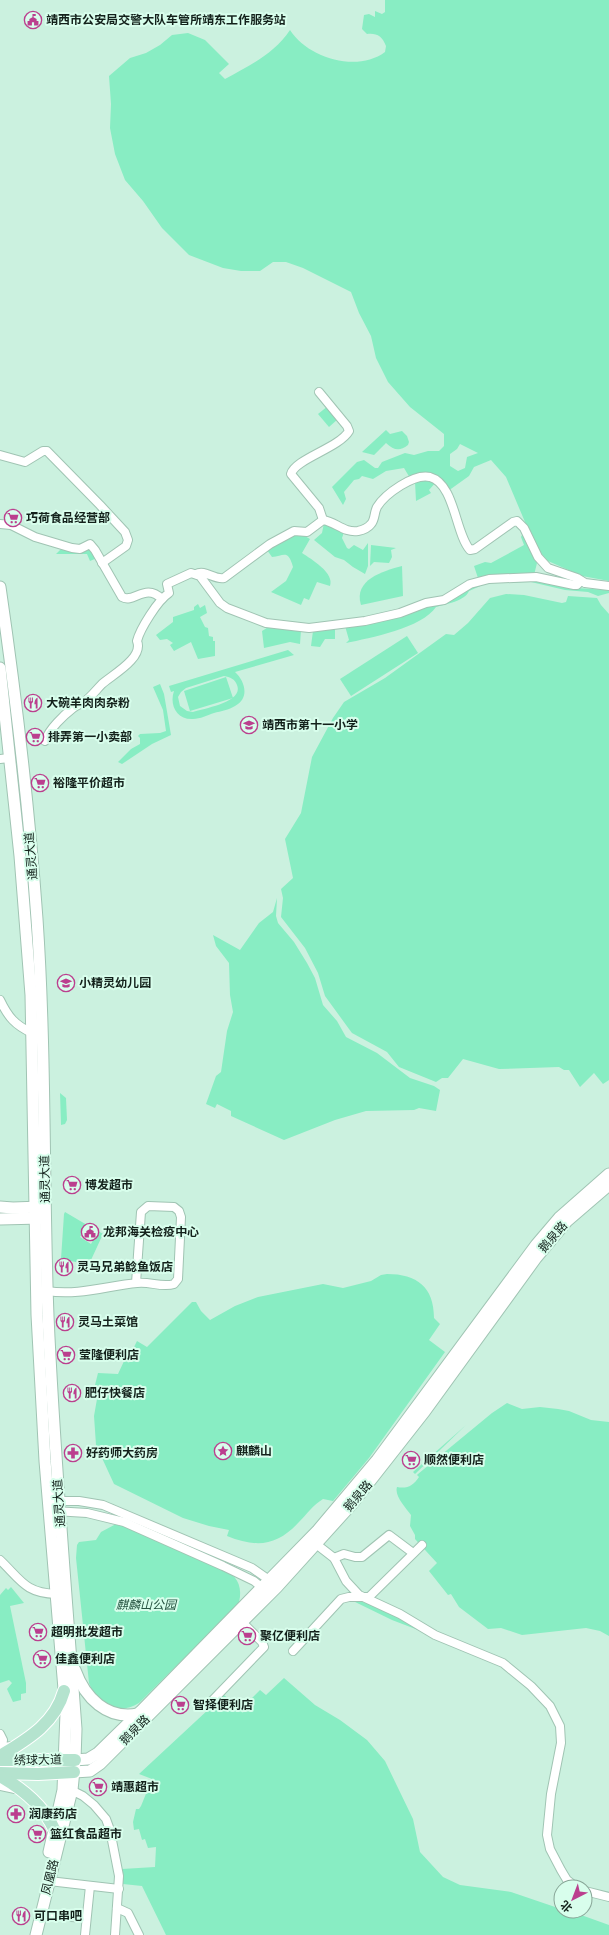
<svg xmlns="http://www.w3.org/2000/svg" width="609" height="1935" font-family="'Roboto Serif','Noto Sans SC',serif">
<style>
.green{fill:#88edc3;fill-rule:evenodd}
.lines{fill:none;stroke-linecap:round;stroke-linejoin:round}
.minor-casing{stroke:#a0c4b3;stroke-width:10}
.secondary-casing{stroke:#a0c4b3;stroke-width:13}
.primary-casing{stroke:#fff;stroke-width:14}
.minor{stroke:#fff;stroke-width:8}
.secondary{stroke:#fff;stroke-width:11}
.primary{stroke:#b4e3ce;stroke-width:12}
.labels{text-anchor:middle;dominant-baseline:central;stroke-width:4;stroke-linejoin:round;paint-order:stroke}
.poi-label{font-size:12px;font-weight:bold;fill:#13211b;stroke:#d8feec;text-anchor:start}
.street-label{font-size:12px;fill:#13211b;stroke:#d8feec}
.park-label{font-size:12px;font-style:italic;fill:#265341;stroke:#d8feec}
</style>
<rect width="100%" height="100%" fill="#cbf1df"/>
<!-- green -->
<g class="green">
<path d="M385,0H609V581L582,576L548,561L536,548L506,477L491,460L474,467L469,476L448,491L439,480L410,478L404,468L386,471L373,479L362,476L359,479L354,480L344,492L346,499L343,505L332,487L357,462L364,460L375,468H378L382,462L405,453L414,455L428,451H439L444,446V434L410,407L388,382L376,358L371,336L359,313L351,292L303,268L286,262H273L260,271H241L223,268L189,255L162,228L143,201L125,180L115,154L110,128L111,104L109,76L130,58L146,53L160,45L172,35L188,33L205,40L229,64L219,73L225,79C250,65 274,54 290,30C308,58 357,73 385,52L386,46C382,36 377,33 367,34L362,29L364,15L369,14L375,17V11L382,14L385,12ZM460,444L478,453L467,457L465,468L458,471L450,466V454L457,449Z"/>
<polygon points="328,406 338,419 329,427 318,414"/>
<path d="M386,430L390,434L402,431L407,436L409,442L408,445C399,452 394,450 386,443L374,455L362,452Z"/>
<polygon points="425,478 436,482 429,490 431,493 416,501 415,482"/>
<polygon points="324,523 344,532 342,538 347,548 349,549 354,545 363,550 368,543 368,566 365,574 353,567 344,560 335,557 314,540 322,533"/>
<polygon points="523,533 537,563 534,575 478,578 474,566 485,562 491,563 524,545 521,537"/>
<path d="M292,535H303L310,539L302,553C311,559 335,573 330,586L317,582L309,600L304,598L301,605L271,592L286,581L293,567C288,549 284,556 272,557L267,550Z"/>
<polygon points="371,545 396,548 391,550 392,557 389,563 374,562 370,566"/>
<polygon points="63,547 83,550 90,550 97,558 90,561 87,554 56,554"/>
<path d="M402,566L403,596L361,605C353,580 383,571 402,566Z"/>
<path d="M530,579L576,588L609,590V593L598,596L588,592L565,590L531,582L487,583L469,591C465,601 446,604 436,607C422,628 370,638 346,643L349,640L345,626L462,590L483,582Z"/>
<polygon points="506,594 524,595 562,603 566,602 568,596 597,598 601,605 609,614 609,1080 603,1084 594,1073 580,1087 569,1070 564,1070 559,1067 499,1069 463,1059 448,1078 442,1078 436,1082 399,1067 387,1052 352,1033 349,1029 325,996 318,973 305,948 281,917 283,898 281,889 293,878 285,839 301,813 312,757 333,718 344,702 385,678 446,634 454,635 468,623 490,598"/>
<polygon points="198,604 200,608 205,605 207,613 200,617 205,627 208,628 209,636 213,637 213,641 215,641 215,656 198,659 191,642 174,651 170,645 173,643 167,639 160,640 156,635 173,622 173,617 194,610 194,607"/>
<polygon points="270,626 301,630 300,644 290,642 264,648 262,631"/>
<polygon points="335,626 335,639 325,639 320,647 311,646 313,631 321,631"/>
<polygon points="407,636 418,653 351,696 340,679"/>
<path d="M288,650L294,655L235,672C245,681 250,698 235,706C229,710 221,711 214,713C208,715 200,719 193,719C177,720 169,705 174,691L171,692L169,686ZM224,676C230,677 235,679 237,685C244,702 205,708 193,712L187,711L180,706L178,697L181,692L186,688Z"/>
<polygon points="226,677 233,698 190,711 184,691"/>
<polygon points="160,684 164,694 171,735 152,744 122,764 118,762 131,749 140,744 140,738 138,736 140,734 160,733 166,731 163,710 153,687"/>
<polygon points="277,898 276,916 278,923 294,942 307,963 315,978 323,1005 337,1021 346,1037 377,1053 410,1078 434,1086 440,1090 436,1111 419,1108 414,1110 366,1111 335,1120 284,1140 231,1116 231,1111 217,1104 215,1108 206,1104 216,1076 221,1072 227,1031 233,1012 230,995 229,963 216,946 213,935 240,950 259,923 273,912"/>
<polygon points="60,1093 66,1098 67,1120 65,1124 61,1125"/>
<polygon points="65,1212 87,1225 80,1237 91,1244 98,1231 103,1234 91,1260 101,1265 100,1267 61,1259 64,1214"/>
<path d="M387,1274C417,1274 434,1287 434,1318L440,1324L429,1340L445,1352L369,1458L333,1501L323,1499C313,1505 307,1514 299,1522C277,1546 257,1548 227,1536L229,1530L209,1526L183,1518L114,1484L96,1445L94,1416L97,1399L92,1397L98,1373L118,1374L125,1359H128L137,1341L147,1347L192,1302H196L201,1311L210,1320L235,1306L258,1297L323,1284L343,1288L371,1281L381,1275Z"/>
<path d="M507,1403L522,1409L540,1407L558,1409L569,1411L591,1420L609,1422V1636L600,1631L586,1628L522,1635L501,1628L488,1629L459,1607L451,1594L448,1595L429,1571L437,1563L415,1539V1535L410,1526L411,1515C406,1508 394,1496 397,1487C407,1489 413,1486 419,1477L417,1475L418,1474L492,1413Z"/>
<polygon points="466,1425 415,1474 413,1472"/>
<path d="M116,1524L123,1525L231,1574C241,1581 242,1595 238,1605L139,1703C118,1716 97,1705 89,1683L76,1558L77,1545L79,1542L96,1540L101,1532Z"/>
<polygon points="11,1587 24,1603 10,1606 26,1683 26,1693 21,1694 21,1700 13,1702 7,1689 12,1683 9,1680 0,1683 0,1595 6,1588 8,1590"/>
<path d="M351,1600C374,1601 407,1622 426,1633L392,1620Z"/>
<polygon points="284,1678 315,1705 340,1720 367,1740 385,1761 413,1819 420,1852 443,1877 460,1885 511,1892 561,1909 561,1911 570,1911 609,1925 609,1935 166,1935 142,1886 123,1884 122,1869 155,1867 156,1847 148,1848 145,1839 142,1840 139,1829 134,1830 133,1822 136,1809 139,1809 141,1806 152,1779 139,1774 224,1695 234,1704 249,1701 260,1690 266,1695"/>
</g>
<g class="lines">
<defs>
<g id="minor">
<path d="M319,392L347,426L349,431C339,448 295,459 291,474L319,508L323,520"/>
<polyline points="0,455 25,462 43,451 47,451 100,505 125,532 128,540 126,546 102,563"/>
<path d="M0,524L11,525L35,537L72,548L80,549L90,544L95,550L122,597C134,604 145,582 162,599"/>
<path d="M196,574C205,569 214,580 224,578L270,544L294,531L307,532L323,520C336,522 344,533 358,531C363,530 368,528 371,524C375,520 374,513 377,507C385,494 414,473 430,477C455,484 455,533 470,550L475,549L513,522L517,521L524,528L538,557L548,568L577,578L585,583L609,586"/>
<path d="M45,741C49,729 64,715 73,708C77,705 81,704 84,702C91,697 96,690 102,684C112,675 144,658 137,641C140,629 158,600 169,593L167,584L191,573L200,576L220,603L227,608L266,623L309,628L365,621L400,613L426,603L444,600L470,584L489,579L536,577L574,585H577L581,581"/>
<polyline points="0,759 9,758"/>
<path d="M0,1000C8,1017 15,1025 32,1033"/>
<path d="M47,1291C78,1296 107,1286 137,1283C149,1281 162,1288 174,1284L178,1279L181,1217L179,1211L174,1207L148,1206L141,1212L136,1283"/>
<polyline points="54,1501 79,1501 103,1505 252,1568 272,1582"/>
<polyline points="54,1511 87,1513 124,1522 223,1566 254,1581 265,1590"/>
<polyline points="316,1544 334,1558 346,1581 359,1595 400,1614 435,1635 503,1663 531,1686 550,1706 560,1726 561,1743 551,1794 547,1835 550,1849 561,1870 567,1880 576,1887"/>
<polyline points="334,1558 344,1554 355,1557 362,1557 389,1535 413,1553"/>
<path d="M0,1560C21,1580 25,1593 56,1594"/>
<polyline points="293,1651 341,1599 349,1597 369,1597 422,1545"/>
<polyline points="209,1704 264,1647 262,1642 243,1623"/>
<polyline points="0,1734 3,1740 2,1747"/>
<polyline points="0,1747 14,1746"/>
<polyline points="0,1786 15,1789"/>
<polyline points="73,1791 83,1796 94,1805 106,1819 110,1830 119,1876 115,1935"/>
<polyline points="49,1881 119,1889"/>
<polyline points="585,1891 609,1897"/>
<polyline points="117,1908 128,1913 139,1935"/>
<polyline points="41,1915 86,1918"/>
<polyline points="85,1935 90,1886"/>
</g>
<g id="secondary">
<path d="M0,587C16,697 29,808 37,919C46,1051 43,1184 48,1316C54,1454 66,1591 76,1729L75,1760L72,1790L36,1935"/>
<polyline points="0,668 20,856 31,995 37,1315 45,1461 66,1713 63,1790 49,1852"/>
<polyline points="0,1207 13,1208 41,1207"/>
<polyline points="0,1219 41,1218"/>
<path d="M75,1670C85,1698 107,1720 138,1714"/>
<polyline points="75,1760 88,1759 98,1753 141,1711 318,1530 377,1460 536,1245 559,1218 609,1174"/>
<polyline points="74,1772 90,1771 100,1764 277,1587 352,1504 425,1411 536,1258 567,1221 609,1185"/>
</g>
<g id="primary">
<path d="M0,1756C26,1740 55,1724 64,1691"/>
<polyline points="0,1760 75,1760"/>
<polyline points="0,1773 38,1774 74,1772"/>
<path d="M0,1776C23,1789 43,1805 54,1829"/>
</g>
</defs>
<!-- minor casing -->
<use href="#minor" class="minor-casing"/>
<!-- secondary casing -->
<use href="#secondary" class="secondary-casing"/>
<!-- primary casing -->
<use href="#primary" class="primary-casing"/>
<!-- minor -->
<use href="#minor" class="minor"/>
<!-- secondary -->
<use href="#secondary" class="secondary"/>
<!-- primary -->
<use href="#primary" class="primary"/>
</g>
<!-- icons -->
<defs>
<symbol id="civic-ring" viewBox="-11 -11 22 22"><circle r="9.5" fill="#d8feec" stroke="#bb3f8e" stroke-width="1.5"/><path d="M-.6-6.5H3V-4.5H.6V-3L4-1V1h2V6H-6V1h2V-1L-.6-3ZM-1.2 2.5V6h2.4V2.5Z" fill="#bb3f8e"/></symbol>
<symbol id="supermarket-ring" viewBox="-11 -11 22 22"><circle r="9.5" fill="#d8feec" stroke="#bb3f8e" stroke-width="1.5"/><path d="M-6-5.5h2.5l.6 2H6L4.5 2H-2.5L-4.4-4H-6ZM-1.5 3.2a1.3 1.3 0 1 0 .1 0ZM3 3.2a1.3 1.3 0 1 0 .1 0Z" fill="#bb3f8e"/></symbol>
<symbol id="restaurant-ring" viewBox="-11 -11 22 22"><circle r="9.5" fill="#d8feec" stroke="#bb3f8e" stroke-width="1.5"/><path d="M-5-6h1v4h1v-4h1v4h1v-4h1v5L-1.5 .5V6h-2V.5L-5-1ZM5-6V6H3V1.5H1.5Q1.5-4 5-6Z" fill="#bb3f8e"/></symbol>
<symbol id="school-ring" viewBox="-11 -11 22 22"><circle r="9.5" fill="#d8feec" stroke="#bb3f8e" stroke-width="1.5"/><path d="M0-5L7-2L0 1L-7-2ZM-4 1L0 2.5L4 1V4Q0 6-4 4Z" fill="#bb3f8e"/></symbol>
<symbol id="sight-ring" viewBox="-11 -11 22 22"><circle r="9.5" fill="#d8feec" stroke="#bb3f8e" stroke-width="1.5"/><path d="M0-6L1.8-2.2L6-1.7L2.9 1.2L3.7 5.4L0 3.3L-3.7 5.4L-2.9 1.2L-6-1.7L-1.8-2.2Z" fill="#bb3f8e"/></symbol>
<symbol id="pharmacy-ring" viewBox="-11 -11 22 22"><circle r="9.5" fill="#d8feec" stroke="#bb3f8e" stroke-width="1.5"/><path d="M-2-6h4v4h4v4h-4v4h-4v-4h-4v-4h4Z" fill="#bb3f8e"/></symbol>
</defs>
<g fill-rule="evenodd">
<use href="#civic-ring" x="23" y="10" width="20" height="20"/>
<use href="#supermarket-ring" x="3" y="508" width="20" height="20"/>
<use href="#restaurant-ring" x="23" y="693" width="20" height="20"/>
<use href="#school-ring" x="239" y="715" width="20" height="20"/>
<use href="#supermarket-ring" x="25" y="727" width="20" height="20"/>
<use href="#supermarket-ring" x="30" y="773" width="20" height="20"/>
<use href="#school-ring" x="56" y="973" width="20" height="20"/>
<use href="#supermarket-ring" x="62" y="1175" width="20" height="20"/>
<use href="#civic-ring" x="80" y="1222" width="20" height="20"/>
<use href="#restaurant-ring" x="54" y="1257" width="20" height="20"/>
<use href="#restaurant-ring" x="55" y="1312" width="20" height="20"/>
<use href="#supermarket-ring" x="56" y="1345" width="20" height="20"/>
<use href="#restaurant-ring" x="62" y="1383" width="20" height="20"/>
<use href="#sight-ring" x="213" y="1441" width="20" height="20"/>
<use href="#pharmacy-ring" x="63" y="1443" width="20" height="20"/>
<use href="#supermarket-ring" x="401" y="1450" width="20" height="20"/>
<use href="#supermarket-ring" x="28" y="1622" width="20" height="20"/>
<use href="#supermarket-ring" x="237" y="1626" width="20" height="20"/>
<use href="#supermarket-ring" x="32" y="1649" width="20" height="20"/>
<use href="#supermarket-ring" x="170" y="1695" width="20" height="20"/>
<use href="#supermarket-ring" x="88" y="1777" width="20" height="20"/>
<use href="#pharmacy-ring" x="6" y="1804" width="20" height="20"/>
<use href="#supermarket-ring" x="27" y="1824" width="20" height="20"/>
<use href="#restaurant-ring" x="11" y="1906" width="20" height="20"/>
</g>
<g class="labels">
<!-- poi labels -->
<g class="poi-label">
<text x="46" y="20">靖西市公安局交警大队车管所靖东工作服务站</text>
<text x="26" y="518">巧荷食品经营部</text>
<text x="46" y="703">大碗羊肉肉杂粉</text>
<text x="262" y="725">靖西市第十一小学</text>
<text x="48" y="737">排弄第一小卖部</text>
<text x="53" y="783">裕隆平价超市</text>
<text x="79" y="983">小精灵幼儿园</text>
<text x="85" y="1185">博发超市</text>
<text x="103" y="1232">龙邦海关检疫中心</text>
<text x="77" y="1267">灵马兄弟鲶鱼饭店</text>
<text x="78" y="1322">灵马土菜馆</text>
<text x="79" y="1355">莹隆便利店</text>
<text x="85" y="1393">肥仔快餐店</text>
<text x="236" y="1451">麒麟山</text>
<text x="86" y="1453">好药师大药房</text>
<text x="424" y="1460">顺然便利店</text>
<text x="51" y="1632">超明批发超市</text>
<text x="260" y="1636">聚亿便利店</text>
<text x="55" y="1659">佳鑫便利店</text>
<text x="193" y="1705">智择便利店</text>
<text x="111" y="1787">靖惠超市</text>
<text x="29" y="1814">润康药店</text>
<text x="50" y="1834">篮红食品超市</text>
<text x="34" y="1916">可口串吧</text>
</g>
<!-- street labels -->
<g class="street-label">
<text transform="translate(31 856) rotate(-95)">通灵大道</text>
<text transform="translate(45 1179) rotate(-91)">通灵大道</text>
<text transform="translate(553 1237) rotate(-49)">鹅泉路</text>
<text transform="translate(358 1496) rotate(-50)">鹅泉路</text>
<text transform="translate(59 1503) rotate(-94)">通灵大道</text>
<text transform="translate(135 1730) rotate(-45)">鹅泉路</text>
<text transform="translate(38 1760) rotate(-1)">绣球大道</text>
<text transform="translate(50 1877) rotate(-76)">凤凰路</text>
</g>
<!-- park labels -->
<g class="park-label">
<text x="146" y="1605">麒麟山公园</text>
</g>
</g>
<!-- north arrow -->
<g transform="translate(573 1899) rotate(222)"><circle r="19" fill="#d8feec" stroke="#89a698"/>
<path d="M0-3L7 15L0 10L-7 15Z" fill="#bb3f8e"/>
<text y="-6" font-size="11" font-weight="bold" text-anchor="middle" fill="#13211b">北</text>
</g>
</svg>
